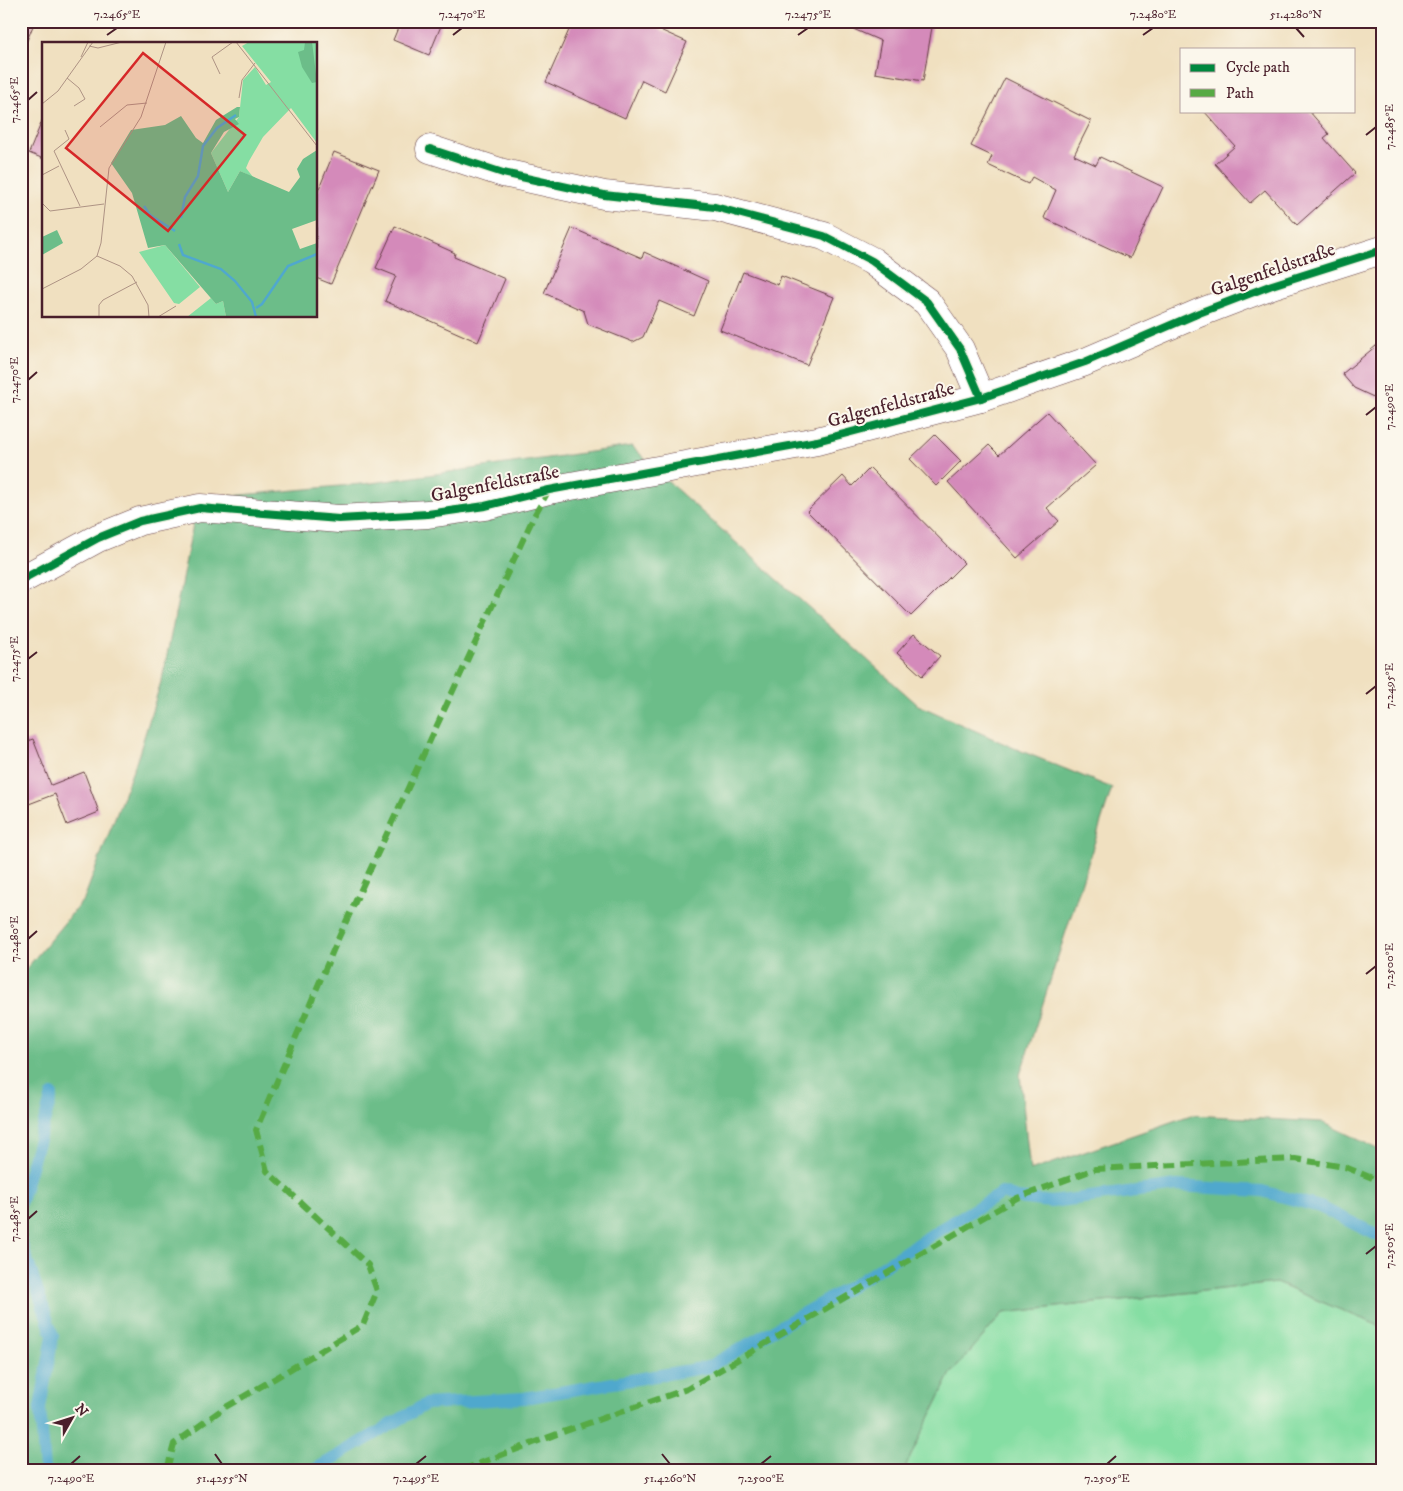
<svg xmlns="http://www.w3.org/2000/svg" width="1403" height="1491" font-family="'IM FELL DW Pica',serif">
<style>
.green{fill:#85dea3;stroke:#687e67}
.forest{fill:#6cbd89;stroke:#5b6e5a}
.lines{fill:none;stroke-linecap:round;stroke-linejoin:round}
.stream{stroke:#50a8cd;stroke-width:12}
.building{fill:#d48aba}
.minor-casing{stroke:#633c41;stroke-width:29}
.minor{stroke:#fff;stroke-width:28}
.quiet{stroke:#57aa44;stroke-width:6;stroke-dasharray:12 6;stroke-linecap:butt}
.cycleway-casing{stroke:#fbf7ec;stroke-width:11}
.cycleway{stroke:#00873e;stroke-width:8}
.ticks{fill:none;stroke:#4a1f2b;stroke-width:2}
.labels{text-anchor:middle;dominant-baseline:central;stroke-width:4;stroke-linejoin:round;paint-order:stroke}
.street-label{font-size:19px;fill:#4a1f2b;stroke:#fbf7ec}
.inset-river{fill:none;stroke:#50a8cd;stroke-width:2.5}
.inset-road{fill:none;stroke:#ae9384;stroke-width:1}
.view{fill:#d62828;fill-opacity:0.15;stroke:#d62828;stroke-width:2.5}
.inset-edge{fill:none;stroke:#4a1f2b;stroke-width:2.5}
.neatline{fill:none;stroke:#4a1f2b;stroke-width:2}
.ticks-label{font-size:12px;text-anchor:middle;fill:#4a1f2b}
</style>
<rect width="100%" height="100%" fill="#fbf7ec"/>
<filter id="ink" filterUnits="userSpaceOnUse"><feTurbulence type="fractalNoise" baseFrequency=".02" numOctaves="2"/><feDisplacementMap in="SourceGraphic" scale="10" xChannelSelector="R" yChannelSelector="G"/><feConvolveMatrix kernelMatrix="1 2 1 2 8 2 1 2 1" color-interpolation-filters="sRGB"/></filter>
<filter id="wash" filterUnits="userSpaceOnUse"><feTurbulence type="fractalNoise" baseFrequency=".0096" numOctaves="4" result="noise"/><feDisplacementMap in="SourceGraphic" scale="20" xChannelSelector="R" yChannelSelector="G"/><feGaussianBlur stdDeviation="1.12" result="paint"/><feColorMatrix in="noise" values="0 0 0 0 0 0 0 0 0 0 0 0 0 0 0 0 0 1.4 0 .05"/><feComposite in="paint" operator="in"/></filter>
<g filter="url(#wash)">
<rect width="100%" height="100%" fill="#f0e0c0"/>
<!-- green -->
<polygon class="green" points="1276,1283 1382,1327 1382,1470 904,1470 950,1375 1003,1313"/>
<!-- forest -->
<polygon class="forest" points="632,446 674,487 918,705 1014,748 1112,788 1020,1075 1030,1171 1191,1115 1322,1122 1382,1151 1382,1327 1276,1283 1003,1313 950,1375 904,1470 21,1470 21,975 84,899 138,757 163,675 198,499 372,483"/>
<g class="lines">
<!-- stream -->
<g class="stream">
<polyline points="21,1201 52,1095"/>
<polyline points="21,1242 53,1336 40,1408 45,1470"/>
<polyline points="314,1470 426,1404 524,1398 708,1367 855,1284 939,1230 1002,1193 1017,1198 1051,1202 1177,1186 1262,1191 1320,1207 1375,1234 1382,1235"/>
</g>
</g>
<g id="blocks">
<!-- building -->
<g class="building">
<polygon points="21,21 35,21 21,55"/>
<polygon points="401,21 443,21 429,55 393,40"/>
<polygon points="573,21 640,21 687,42 665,91 642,80 625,118 546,82"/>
<polygon points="835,21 933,21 923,81 875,73 881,41"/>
<polygon points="1005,78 1091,121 1074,155 1096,165 1100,157 1163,187 1130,258 1044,218 1056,190 1032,177 1028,184 988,165 992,156 971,146"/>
<polygon points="1204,111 1309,111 1329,134 1324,138 1355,173 1297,225 1265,190 1250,203 1215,164 1235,146"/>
<polygon points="44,116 44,159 29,153"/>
<polygon points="334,152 379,170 331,284 316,278 316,191 318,191"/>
<polygon points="395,226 455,253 454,257 505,279 478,342 385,301 396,276 376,268"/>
<polygon points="572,228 642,258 644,252 708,281 694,316 659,301 643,337 633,342 588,324 584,311 544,293"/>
<polygon points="743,272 778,285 781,276 834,297 807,365 720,330"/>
<polygon points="1382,341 1382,401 1354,388 1342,374"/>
<polygon points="1047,412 1096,465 1047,508 1059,521 1017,558 948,482 989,445 999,455"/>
<polygon points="935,435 961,461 936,486 910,459"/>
<polygon points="870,468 964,563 911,616 807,511 843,476 852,486"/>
<polygon points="914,634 940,656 922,676 897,653"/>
<polygon points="33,739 51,785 84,772 99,812 67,825 55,794 21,807 21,743"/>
</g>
</g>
</g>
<g filter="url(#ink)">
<use href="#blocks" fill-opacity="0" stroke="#633c41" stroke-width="1"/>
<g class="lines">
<defs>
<g id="minor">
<polyline points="430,149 503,173 604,195 715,207 824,236 872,261 927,302 960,349 981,398"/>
<polyline points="21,580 98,538 140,521 200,508 339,519 428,514 485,506 549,490 817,441 981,398 1085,362 1199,313 1272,285 1382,250"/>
</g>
</defs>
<!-- minor casing -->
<use href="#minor" class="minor-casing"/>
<!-- minor -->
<use href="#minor" class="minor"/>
<!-- quiet -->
<g class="quiet">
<polyline points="167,1470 174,1444 224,1408 279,1376 363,1325 377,1291 368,1265 267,1171 256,1130 338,939 534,516 549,490"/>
<polyline points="462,1470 557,1434 687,1389 1017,1198 1095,1169 1295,1159 1345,1167 1382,1182"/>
</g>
<defs>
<g id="cycleway">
<polyline points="430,149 503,173 604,195 715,207 824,236 872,261 927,302 960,349 981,398"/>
<polyline points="21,580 98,538 140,521 200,508 339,519 428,514 485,506 549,490 817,441 981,398 1085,362 1199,313 1272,285 1382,250"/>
</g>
</defs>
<!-- cycleway casing -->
<use href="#cycleway" class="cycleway-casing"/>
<!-- cycleway -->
<use href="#cycleway" class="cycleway"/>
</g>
</g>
<!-- ticks -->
<path class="ticks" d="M1296,28L1304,37M107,35L117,28M453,35L462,28M798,35L808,28M1143,35L1153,28M28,100L37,92M1366,135L1376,127M28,380L37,372M1366,415L1376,407M28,659L37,652M1366,694L1376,686M28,939L37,931M1366,974L1376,966M28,1219L37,1211M1366,1254L1376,1246M215,1454L222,1464M662,1454L670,1464M71,1464L80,1456M416,1464L426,1456M761,1464L771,1456M1107,1464L1116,1456"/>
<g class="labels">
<!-- street labels -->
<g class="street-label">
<text transform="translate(1273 270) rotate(-19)">Galgenfeldstraße</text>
<text transform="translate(891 405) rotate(-15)">Galgenfeldstraße</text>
<text transform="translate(495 484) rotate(-11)">Galgenfeldstraße</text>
</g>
</g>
<!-- overview -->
<g transform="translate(42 42)">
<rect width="275" height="275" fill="#f0e0c0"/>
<path d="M207,0H275V101L249,66L221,95L207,119L204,126L211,135L198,129L186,150L169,111L197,75L201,38L213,25L224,43L229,40L200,4ZM123,203L158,245L137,262L132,261L97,210ZM169,256L174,262L181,259L184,275H145Z" fill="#85dea3"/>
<path d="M263,0H270L275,40L270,41L260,25L256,10L262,8ZM195,65H198L197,75L193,77L197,82L182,90L169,111L186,150L198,129L247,150L258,135L255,127L261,117L275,108V178L250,187L258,207L275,201V275H184L181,259L174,262L123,203L106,206L90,151L69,121L89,88L123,83L139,74L154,96L161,101L174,78ZM15,188L21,201L0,213V195Z" fill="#6cbd89"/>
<path class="inset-river" d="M102,164L108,173L133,189M139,176L143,155L156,134L161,104L175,86L194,73M137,202L141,213L179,227L193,239L210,260L214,275M214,266L220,262L246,224L275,212"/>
<path class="inset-road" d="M194,0L275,104M47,4L56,6L80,0M39,15L46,0M178,32L170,15L191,0M25,36L37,46L43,57L32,64M197,56L200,38L213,21M0,62L16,49L51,0M58,85L85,63L105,61M23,88L27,97L12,109L38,164M0,133L17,124M0,161L8,169L62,162M55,214L78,224L90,234L106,263L107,275M0,247L39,227L55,214L59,201L67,126L99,75L124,0M57,275V263L61,258L95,240M116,275L134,264"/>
<path class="view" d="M101,11L203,93L126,189L24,106Z"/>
<rect width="275" height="275" class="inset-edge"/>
</g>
<!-- margin -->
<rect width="1403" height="1491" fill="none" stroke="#fbf7ec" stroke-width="55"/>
<!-- legend -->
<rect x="1180" y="48" width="175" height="65" fill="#fbf7ec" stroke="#b4a19f"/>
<rect x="1190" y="64" width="25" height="8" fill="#00873e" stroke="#b4a19f"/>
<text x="1226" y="72" font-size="15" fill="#4a1f2b">Cycle path</text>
<rect x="1190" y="89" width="25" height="8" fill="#57aa44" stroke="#b4a19f"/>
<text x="1226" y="98" font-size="15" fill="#4a1f2b">Path</text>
<!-- north arrow -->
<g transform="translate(72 1418) rotate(51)" stroke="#fbf7ec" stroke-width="4" paint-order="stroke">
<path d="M0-4L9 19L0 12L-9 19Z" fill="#4a1f2b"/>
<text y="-8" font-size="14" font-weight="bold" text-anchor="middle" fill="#4a1f2b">N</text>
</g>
<rect x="28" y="28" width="1348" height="1436" class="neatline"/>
<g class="ticks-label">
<text x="117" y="18">7.2465°E</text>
<text x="462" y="18">7.2470°E</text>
<text x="808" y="18">7.2475°E</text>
<text x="1153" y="18">7.2480°E</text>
<text x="1296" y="18">51.4280°N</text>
<text transform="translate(14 100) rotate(-90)" y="4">7.2465°E</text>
<text transform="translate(1389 127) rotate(-90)" y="4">7.2485°E</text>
<text transform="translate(14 380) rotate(-90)" y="4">7.2470°E</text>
<text transform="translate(1389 407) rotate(-90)" y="4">7.2490°E</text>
<text transform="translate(14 659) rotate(-90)" y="4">7.2475°E</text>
<text transform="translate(1389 686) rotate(-90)" y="4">7.2495°E</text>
<text transform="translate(14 939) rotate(-90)" y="4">7.2480°E</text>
<text transform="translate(1389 966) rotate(-90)" y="4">7.2500°E</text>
<text transform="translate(14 1219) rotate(-90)" y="4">7.2485°E</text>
<text transform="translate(1389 1246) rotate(-90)" y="4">7.2505°E</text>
<text x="71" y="1482">7.2490°E</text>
<text x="222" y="1482">51.4255°N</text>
<text x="416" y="1482">7.2495°E</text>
<text x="670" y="1482">51.4260°N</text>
<text x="761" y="1482">7.2500°E</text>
<text x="1107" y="1482">7.2505°E</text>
</g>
</svg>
